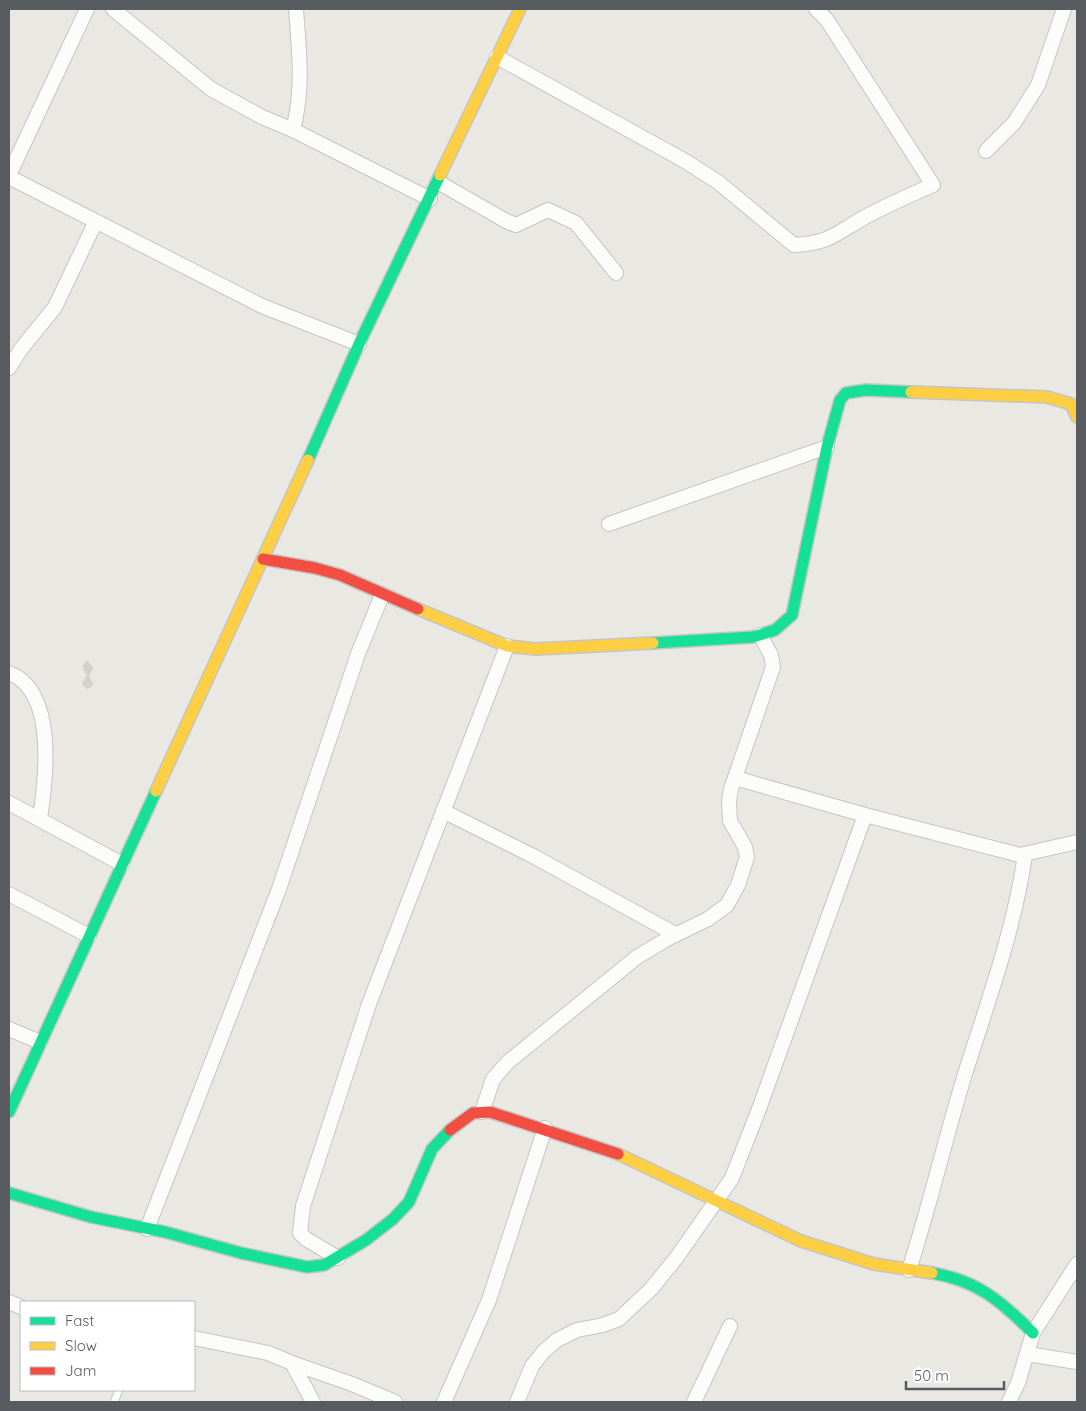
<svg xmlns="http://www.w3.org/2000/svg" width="1086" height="1411" font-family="Quicksand,sans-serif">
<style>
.building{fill:#d2d1cd;stroke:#d8d6d1}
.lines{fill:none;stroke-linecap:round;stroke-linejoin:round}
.lane-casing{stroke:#c5c6c4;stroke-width:9}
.street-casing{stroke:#c5c6c4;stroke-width:16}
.fast-casing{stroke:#c5c6c4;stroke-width:14}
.slow-casing{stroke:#c5c6c4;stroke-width:14}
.jam-casing{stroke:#c5c6c4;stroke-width:14}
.lane{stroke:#fcfcfb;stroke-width:7}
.street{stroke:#fcfcfb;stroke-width:14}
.fast{stroke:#16e098;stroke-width:11}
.slow{stroke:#ffcf43;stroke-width:11}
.jam{stroke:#f24e42;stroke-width:11}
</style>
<rect width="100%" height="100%" fill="#e9e8e2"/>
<!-- building -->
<polygon class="building" points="87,661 93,668 89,675 93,685 87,689 82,684 87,675 82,666"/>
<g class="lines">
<defs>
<polyline id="lane" points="114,1402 119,1390"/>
<g id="street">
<polyline points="113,9 211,89 262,117 293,130 430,199"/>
<path d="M497,57L685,161L718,182L794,245C831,243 836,233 865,217C887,205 910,195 933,185L827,20L816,9"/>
<path d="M293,130C304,87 299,52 296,9"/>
<polyline points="986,151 1014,123 1038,85 1064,9"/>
<polyline points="9,175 87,9"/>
<polyline points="9,177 262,306 359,344"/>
<polyline points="438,182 506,221 516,225 548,210 576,223 616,273"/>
<polyline points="9,368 21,349 55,307 95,223"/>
<polyline points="609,524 827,447"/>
<path d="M9,673C57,691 46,779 40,819"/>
<polyline points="735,778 865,815 1020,855 1077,842"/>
<polyline points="9,803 122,864"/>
<polyline points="443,811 533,856 675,934"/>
<polyline points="9,894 89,936"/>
<polyline points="9,1029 40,1042"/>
<polyline points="482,1112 493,1079 508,1062 637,957 667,939 708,919 727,905 738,885 747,857 745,847 730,821 729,801 731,789 773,667 771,655 760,635"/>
<polyline points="147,1229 279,889 358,654 382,595"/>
<polyline points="338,1258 306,1239 300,1233 303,1206 369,1004 507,646"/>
<path d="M909,1270C930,1205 945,1139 965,1074C988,1001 1014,931 1025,855"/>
<polyline points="9,1302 21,1307"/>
<polyline points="194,1338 268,1353 292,1363 313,1402"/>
<polyline points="1027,1354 1077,1362"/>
<polyline points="292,1363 352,1384 395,1402"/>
<polyline points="444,1402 489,1300 545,1128"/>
<polyline points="517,1402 532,1366 544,1351 557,1340 577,1330 603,1325 619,1319 651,1289 677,1257 732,1178 759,1109 865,815"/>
<polyline points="694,1402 730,1326"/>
<polyline points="1009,1402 1018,1383 1033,1333 1077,1264"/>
</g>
<g id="fast">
<polyline points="308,460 359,344 440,175"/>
<polyline points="653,643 753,637 775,630 792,615 827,447 840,400 846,393 866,390 911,392"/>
<polyline points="9,1112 156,791"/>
<polyline points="9,1193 91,1217 165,1232 241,1253 307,1267 324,1265 366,1240 393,1219 409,1202 432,1149 450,1130"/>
<path d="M932,1273C977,1280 1002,1302 1033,1333"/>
</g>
<g id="slow">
<polyline points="440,175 520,9"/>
<polyline points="911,392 1047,397 1071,404 1077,417"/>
<polyline points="418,609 507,646 536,649 653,643"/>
<polyline points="156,791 308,460"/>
<polyline points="618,1154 801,1241 874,1264 932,1273"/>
</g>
<g id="jam">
<polyline points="263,559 315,568 340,575 418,609"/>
<polyline points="450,1130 473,1113 490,1112 618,1154"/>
</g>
</defs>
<!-- lane casing -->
<use href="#lane" class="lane-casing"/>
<!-- street casing -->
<use href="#street" class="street-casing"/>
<!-- fast casing -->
<use href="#fast" class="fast-casing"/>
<!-- slow casing -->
<use href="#slow" class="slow-casing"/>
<!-- jam casing -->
<use href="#jam" class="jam-casing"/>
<!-- lane -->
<use href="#lane" class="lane"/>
<!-- street -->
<use href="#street" class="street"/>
<!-- fast -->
<use href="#fast" class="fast"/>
<!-- slow -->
<use href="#slow" class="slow"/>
<!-- jam -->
<use href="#jam" class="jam"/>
</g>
<!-- border -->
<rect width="1086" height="1411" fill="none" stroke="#585c61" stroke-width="20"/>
<!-- legend -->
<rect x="20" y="1301" width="175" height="90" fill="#ffffff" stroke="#bcbec0"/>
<rect x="30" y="1317" width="25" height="8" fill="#16e098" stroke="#bcbec0"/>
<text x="65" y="1326" font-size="15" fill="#585c61">Fast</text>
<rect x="30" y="1342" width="25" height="8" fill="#ffcf43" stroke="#bcbec0"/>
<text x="65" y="1351" font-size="15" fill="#585c61">Slow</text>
<rect x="30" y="1367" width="25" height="8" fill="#f24e42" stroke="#bcbec0"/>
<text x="65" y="1376" font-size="15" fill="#585c61">Jam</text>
<!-- scale -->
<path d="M906 1381v8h98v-8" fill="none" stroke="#585c61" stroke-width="2.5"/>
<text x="914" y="1381" font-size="15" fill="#585c61" stroke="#ffffff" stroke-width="4" paint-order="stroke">50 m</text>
</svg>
